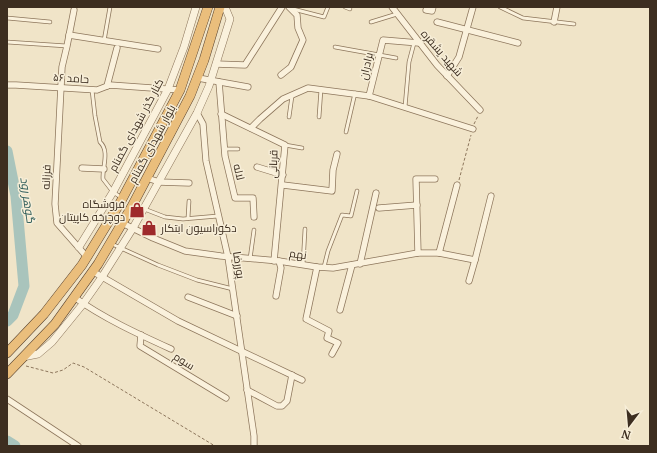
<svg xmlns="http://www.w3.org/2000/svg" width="657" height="453" font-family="Merriweather,Cairo,serif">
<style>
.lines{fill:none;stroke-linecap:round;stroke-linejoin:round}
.river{stroke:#a9c4bc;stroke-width:11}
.service-casing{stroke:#8d765c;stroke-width:4.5}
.minor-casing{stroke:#8d765c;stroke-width:7}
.tertiary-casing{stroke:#8d765c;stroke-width:8}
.trunk-casing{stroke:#5b4430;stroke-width:10}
.path{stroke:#8d765c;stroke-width:1;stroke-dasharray:3 2;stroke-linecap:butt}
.service{stroke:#faf1dc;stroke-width:3}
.minor{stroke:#faf1dc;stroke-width:5.5}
.tertiary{stroke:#faf1dc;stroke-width:7}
.trunk{stroke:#eabe7c;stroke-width:9}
.labels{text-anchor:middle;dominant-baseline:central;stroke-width:3;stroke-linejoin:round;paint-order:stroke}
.street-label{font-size:11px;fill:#3d2e20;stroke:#f7eed8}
.poi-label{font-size:11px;fill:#3d2e20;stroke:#f7eed8;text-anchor:end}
.water-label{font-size:12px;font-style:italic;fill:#2f5d5a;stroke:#f7eed8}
</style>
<rect width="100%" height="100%" fill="#f0e4c8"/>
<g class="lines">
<!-- river -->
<g class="river">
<polyline points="7,151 16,196 24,286 13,315 7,321"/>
<polyline points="7,441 15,446"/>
</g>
<defs>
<g id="service">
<polyline points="345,7 350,9"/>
<polyline points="500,7 523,18 574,24"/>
<polyline points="293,9 324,17 328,7"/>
<polyline points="7,18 50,22"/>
<polyline points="371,22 397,14"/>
<polyline points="104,41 110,7"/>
<polyline points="7,42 67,46"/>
<polyline points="335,47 396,58"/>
<path d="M92,90L95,116L100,142C110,151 102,168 103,179L113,192L122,198"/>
<polyline points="405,107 409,62 414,43"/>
<polyline points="289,117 292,96"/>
<polyline points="319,117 321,89"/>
<polyline points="346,132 355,93"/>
<polyline points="285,145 302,148"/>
<polyline points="224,149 238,149"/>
<polyline points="134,205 165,217 183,219 218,216"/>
<polyline points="188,218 189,201"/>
<polyline points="112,244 158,265 197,280 233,289"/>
<polyline points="250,259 254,230"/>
<polyline points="303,265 305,229"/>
<polyline points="324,267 328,251 342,215 351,216 357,191"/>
</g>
<g id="minor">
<polyline points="392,7 437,65 480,110"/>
<polyline points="74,10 67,46 62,67 55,204 57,223 87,257"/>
<polyline points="426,10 432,11 433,7"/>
<polyline points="437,22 518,43"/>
<polyline points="554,22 557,7"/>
<polyline points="69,35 158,49"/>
<polyline points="216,64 245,65 282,7"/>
<polyline points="281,75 291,67 303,40 298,28 297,15 289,7"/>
<polyline points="447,76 459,57 473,7"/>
<polyline points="198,78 248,87"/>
<polyline points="219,82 225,156 235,198 253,198 254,217"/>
<polyline points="7,85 16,85 97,90 110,85 180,90"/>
<polyline points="107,86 117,48"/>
<polyline points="369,96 383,40 419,43"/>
<polyline points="197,113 203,124 206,161 228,257 254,436 254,446"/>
<polyline points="221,114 285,145 274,261"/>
<polyline points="251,128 260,119 283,99 308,88 369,96 473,129"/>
<polyline points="257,167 283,175"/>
<polyline points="82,168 104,169"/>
<polyline points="147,178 159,182 189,183"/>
<polyline points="283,185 332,191 333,170 337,154"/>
<polyline points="379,208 417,205"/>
<polyline points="122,223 153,238 185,251 221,256 279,261 317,267 333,268 418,253 439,253 475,260"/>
<polyline points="418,253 416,179 435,179"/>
<polyline points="439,253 457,185"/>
<polyline points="360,264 376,193"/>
<polyline points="317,267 306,319 329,331 327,338 338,343 332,354"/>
<polyline points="92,271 178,321 302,380"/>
<polyline points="469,281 475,260 491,196"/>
<polyline points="276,296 281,268 279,261"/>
<path d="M74,297C103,318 138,334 171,349"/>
<polyline points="188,297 237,316"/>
<polyline points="340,310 352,265"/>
<polyline points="141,335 140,346 226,398"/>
<polyline points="247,390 277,406 282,406 287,401 292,375"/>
<polyline points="7,399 78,446"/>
</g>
<g id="tertiary">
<polyline points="79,247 113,192 168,89 184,47 196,7"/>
<polyline points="23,357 38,354 52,342 83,304 102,277 133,228 197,113 209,86 230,19 225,7"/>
</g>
<g id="trunk">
<polyline points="7,353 44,314 82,265 120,203 180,90 208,7"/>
<polyline points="7,374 55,324 98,264 131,208 190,96 204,60 220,7"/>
</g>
</defs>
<!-- service casing -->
<use href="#service" class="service-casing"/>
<!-- minor casing -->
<use href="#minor" class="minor-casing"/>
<!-- tertiary casing -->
<use href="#tertiary" class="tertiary-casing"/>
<!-- trunk casing -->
<use href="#trunk" class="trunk-casing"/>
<!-- path -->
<g class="path">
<polyline points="474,124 478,116"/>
<polyline points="459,180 471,135"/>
<polyline points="26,366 53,373 63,370 73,363 84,367 215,446"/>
</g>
<!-- service -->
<use href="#service" class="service"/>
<!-- minor -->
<use href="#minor" class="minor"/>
<!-- tertiary -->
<use href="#tertiary" class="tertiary"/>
<!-- trunk -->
<use href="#trunk" class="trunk"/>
</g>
<!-- icons -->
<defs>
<symbol id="shop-bare" viewBox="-9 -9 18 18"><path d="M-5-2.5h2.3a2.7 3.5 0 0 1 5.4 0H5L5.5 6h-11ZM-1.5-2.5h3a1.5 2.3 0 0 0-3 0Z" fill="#9e2a2b" stroke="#f7eed8" stroke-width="2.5" paint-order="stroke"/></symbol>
</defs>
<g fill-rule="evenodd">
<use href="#shop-bare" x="126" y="199" width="22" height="22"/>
<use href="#shop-bare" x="138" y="217" width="22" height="22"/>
</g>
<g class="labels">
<!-- street labels -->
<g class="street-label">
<text transform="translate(442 53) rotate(49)">شهید یشقره</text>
<text transform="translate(366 66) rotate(-77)">برادران</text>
<text transform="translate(71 78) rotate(4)">حامد ۵۶</text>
<text transform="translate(136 125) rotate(-62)">کنار گذر شهدای گمنام</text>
<text transform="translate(152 144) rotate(-62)">بلوار شهدای گمنام</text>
<text transform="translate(273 164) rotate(-88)">قربانی</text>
<text transform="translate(239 172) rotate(76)">لاله</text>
<text transform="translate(46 177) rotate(-88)">فرزانه</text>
<text transform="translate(298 254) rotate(8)">نهم</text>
<text transform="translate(239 265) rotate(81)">پوررضا</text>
<text transform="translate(184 361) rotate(32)">سوم</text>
</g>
<!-- poi labels -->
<g class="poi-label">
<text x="125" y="204">فروشگاه<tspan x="125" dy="13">دوچرخه کاپیتان</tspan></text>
<text x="161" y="228" text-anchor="start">دکوراسیون ابتکار</text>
</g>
<!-- water labels -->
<g class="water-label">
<text transform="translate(28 200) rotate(82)">گوهر رود</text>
</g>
</g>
<!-- border -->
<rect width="657" height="453" fill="none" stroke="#3d2e20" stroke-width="16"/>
<!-- north arrow -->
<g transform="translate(629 425) rotate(196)" stroke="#f7eed8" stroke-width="3" paint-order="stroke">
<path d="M0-3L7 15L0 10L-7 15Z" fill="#3d2e20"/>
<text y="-6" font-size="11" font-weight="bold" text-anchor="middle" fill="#3d2e20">N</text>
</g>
</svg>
